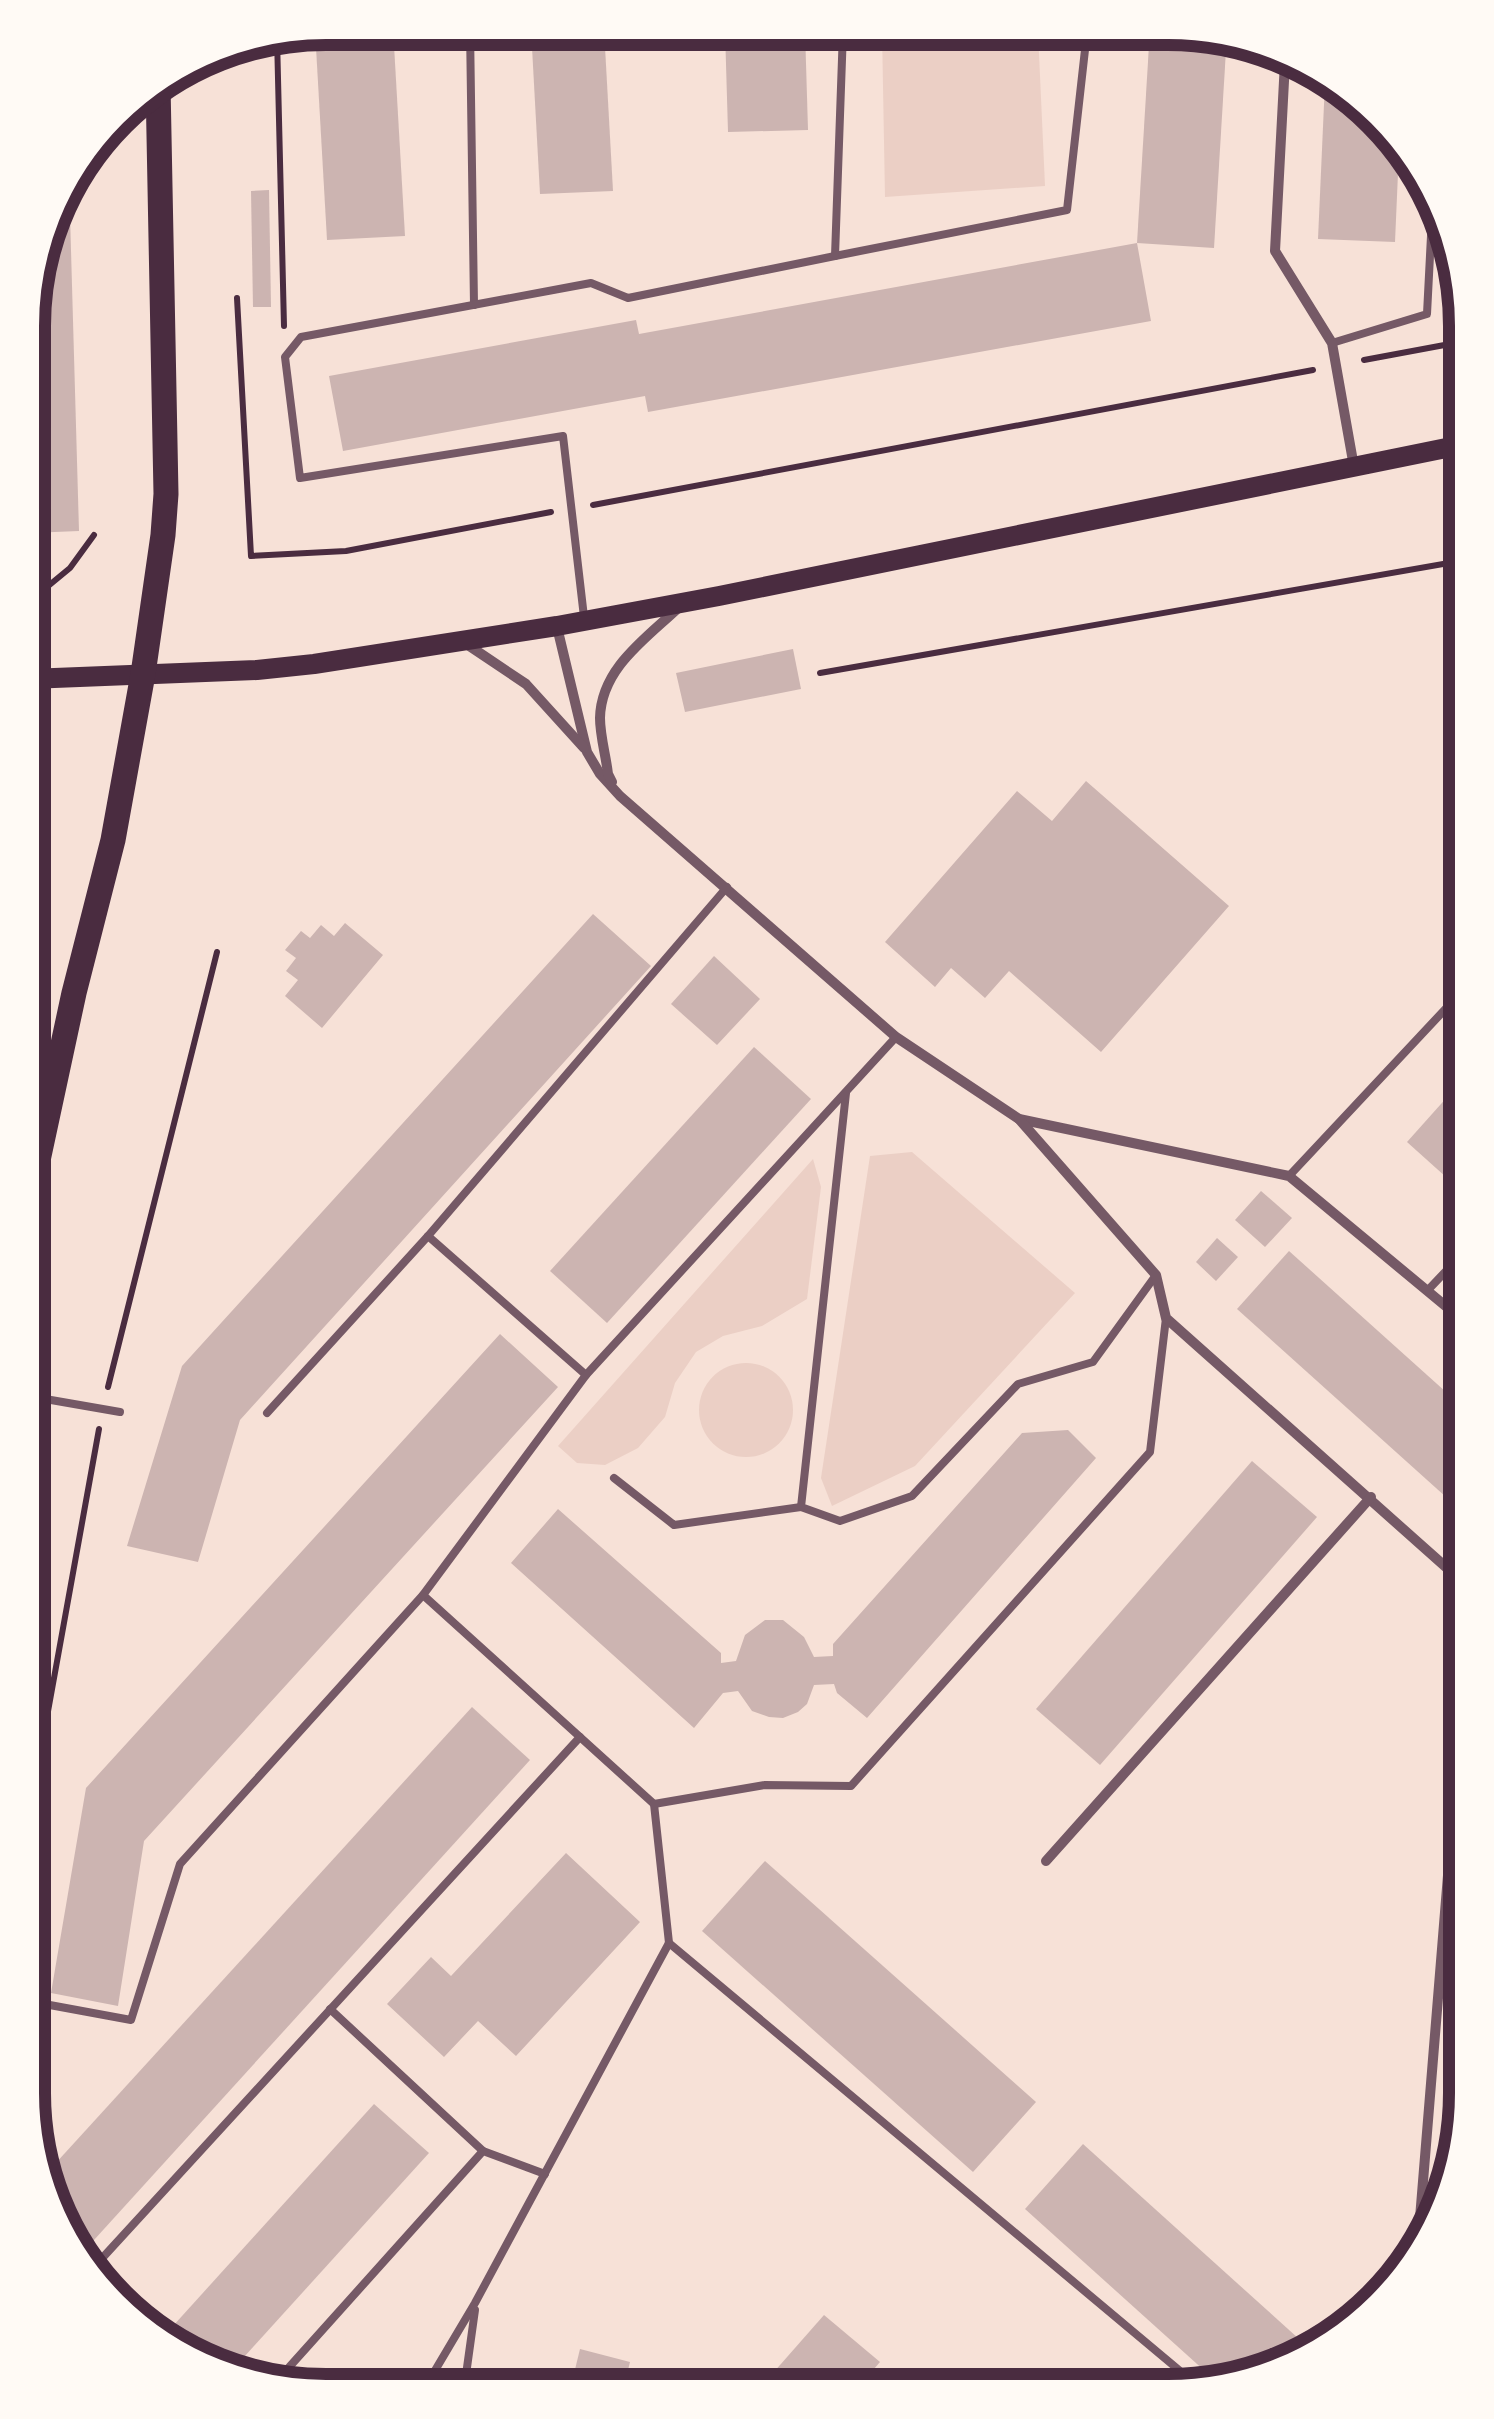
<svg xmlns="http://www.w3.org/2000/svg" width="1494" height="2419" font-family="Lato,sans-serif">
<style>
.green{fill:#ebcfc5}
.building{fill:#ccb4b1}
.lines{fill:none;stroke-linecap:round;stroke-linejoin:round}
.path{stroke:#4a2c40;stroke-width:6}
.service{stroke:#755966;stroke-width:8}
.minor{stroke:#755966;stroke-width:10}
.secondary{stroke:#4a2c40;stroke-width:20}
.primary{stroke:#4a2c40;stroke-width:25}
.rim{fill:none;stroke:#4a2c40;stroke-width:12}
</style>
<rect width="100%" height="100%" fill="#f7e1d7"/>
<!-- green -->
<g class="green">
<polygon points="882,31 1038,32 1045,186 885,197"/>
<polygon points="912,1152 1075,1293 915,1466 832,1506 821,1478 870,1156"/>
<polygon points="813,1159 821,1187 807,1299 762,1326 723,1336 696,1352 675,1383 665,1417 638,1448 605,1465 577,1463 558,1446"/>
<circle cx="746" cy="1410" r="47"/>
</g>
<!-- building -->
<g class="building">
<polygon points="326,28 393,28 405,236 327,240 315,30"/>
<polygon points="531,29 604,29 613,191 540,194"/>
<polygon points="725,30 805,30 808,130 728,132"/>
<polygon points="1149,45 1226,50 1214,248 1137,243"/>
<polygon points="1325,82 1364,101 1399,150 1395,242 1318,239"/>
<polygon points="69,180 79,531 30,533 30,287 59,193"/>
<polygon points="269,190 271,307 253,307 251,191"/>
<polygon points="1137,243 1151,321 648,412 645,396 343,451 329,376 636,320 639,334"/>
<polygon points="793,649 801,689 685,712 676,673"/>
<polygon points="1086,781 1229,906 1101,1052 1009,971 985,998 951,968 935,987 885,942 1017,791 1052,821"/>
<polygon points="593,914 651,966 240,1420 198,1562 127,1546 182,1366"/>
<polygon points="345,923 383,955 322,1028 285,996 298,980 286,971 296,958 285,950 301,931 310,938 321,925 334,936"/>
<polygon points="714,956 760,999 717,1045 671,1004"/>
<polygon points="754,1047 811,1099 607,1323 550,1271"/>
<polygon points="1466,1076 1466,1195 1407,1142"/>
<polygon points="1261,1191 1292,1218 1265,1247 1235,1220"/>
<polygon points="1217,1238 1238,1257 1216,1281 1196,1262"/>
<polygon points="1289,1251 1466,1410 1466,1515 1237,1309"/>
<polygon points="500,1334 558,1387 144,1841 118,2006 51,1993 86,1788"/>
<polygon points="1068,1430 1096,1458 867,1718 837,1693 834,1684 814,1685 807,1704 798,1712 783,1718 769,1717 752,1711 738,1691 723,1693 694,1728 511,1563 558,1509 721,1653 721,1663 736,1661 745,1635 765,1620 783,1620 804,1637 814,1657 833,1656 833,1644 1022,1433"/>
<polygon points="1252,1461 1317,1517 1100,1765 1036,1709"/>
<polygon points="472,1707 530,1760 84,2251 50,2207 44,2176"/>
<polygon points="566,1853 640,1922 516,2056 478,2021 444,2057 387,2004 431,1957 451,1976"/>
<polygon points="765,1861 1036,2102 973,2172 702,1931"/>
<polygon points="374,2104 429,2153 235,2367 163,2337"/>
<polygon points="1083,2144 1309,2348 1282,2369 1217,2382 1025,2209"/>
<polygon points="824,2315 880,2362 855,2391 758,2390"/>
<polygon points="580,2349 630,2362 623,2390 570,2390"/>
</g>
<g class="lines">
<!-- path -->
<g class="path">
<polyline points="277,37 284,326"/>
<polyline points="237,298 251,556 346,551 551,512"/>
<polyline points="1364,360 1466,341"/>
<polyline points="593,505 1313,370"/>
<polyline points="30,601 70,568 94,535"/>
<polyline points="820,673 1466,560"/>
<polyline points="29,797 38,822"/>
<polyline points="108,1387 217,952"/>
<polyline points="28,1822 99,1429"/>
</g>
<!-- service -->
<g class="service">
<polyline points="470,28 474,305"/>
<polyline points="843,31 835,256 1067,210 1087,32"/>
<polyline points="1332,343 1427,314 1433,197"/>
<polyline points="584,617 563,436 300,478 285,357 301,337 591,283 628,298 835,256"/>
<polyline points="846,1093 801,1507 840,1521 912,1496 1018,1384 1093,1362 1156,1275"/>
<polyline points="1289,1176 1466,987"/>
<polyline points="428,1236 586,1375"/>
<polyline points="1428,1290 1466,1250"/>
<polyline points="28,1396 120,1412"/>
<polyline points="267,1413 428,1236 727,887"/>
<polyline points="614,1478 674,1525 801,1507"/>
<polyline points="423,1595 654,1804 669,1943 475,2303 424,2389"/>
<polyline points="654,1804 765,1785 851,1786 1150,1452 1166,1318"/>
<polyline points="669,1943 1198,2386"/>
<polyline points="28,2001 131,2020 180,1864 423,1595 586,1375 896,1037"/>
<polyline points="330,2009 483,2151"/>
<polyline points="95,2266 580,1737"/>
<polyline points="274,2384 483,2151 545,2174"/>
<polyline points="464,2389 475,2310"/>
</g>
<!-- minor -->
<g class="minor">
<polyline points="1285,62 1275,251 1332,343 1354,467"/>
<polyline points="557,627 587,752 600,774 620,796 896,1037 1019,1119 1289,1176 1466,1323"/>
<polyline points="462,641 526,684 584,748"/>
<path d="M612,782L608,774C606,756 600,736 600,718C601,669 645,639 677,609"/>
<polyline points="1019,1119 1156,1275 1166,1318 1466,1585"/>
<polyline points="1046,1861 1371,1497"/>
<polyline points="1417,2255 1466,1655"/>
</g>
<!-- secondary -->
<polyline class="secondary" points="29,679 257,670 314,664 557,626 719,596 1466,444"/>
<!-- primary -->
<polyline class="primary" points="29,1202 74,993 113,840 143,674 163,535 166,494 158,84"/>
</g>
<!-- crop -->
<path d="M0 0H1494V2419H0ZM326 45H1168A281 281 0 0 1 1449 326V2093A281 281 0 0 1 1168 2374H326A281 281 0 0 1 45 2093V326A281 281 0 0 1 326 45Z" fill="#fffaf5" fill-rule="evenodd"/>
<path class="rim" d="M326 45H1168A281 281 0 0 1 1449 326V2093A281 281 0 0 1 1168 2374H326A281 281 0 0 1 45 2093V326A281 281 0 0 1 326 45Z"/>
</svg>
